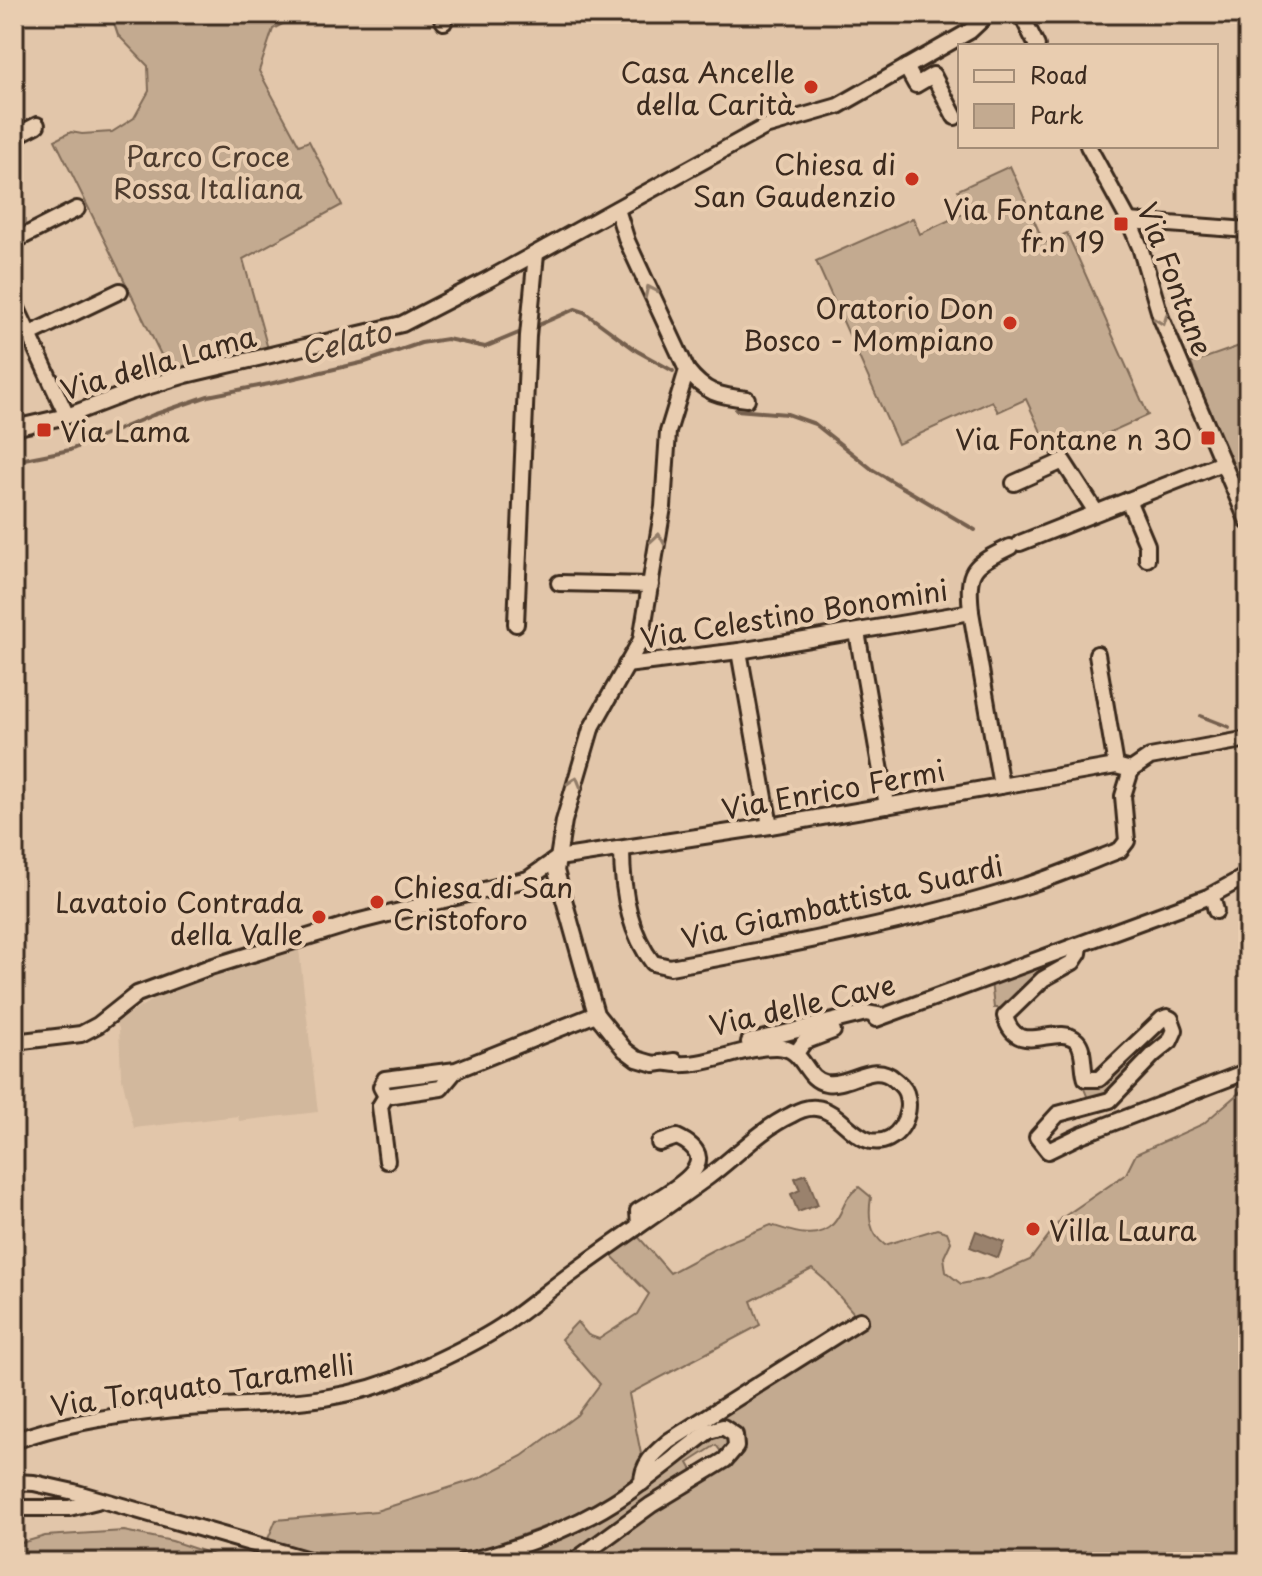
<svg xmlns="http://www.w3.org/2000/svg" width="1262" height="1576" font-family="'Playpen Sans',sans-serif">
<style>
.built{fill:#d2b89d}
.green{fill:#c3aa90;stroke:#7f6a57;stroke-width:2}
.water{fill:#9a826d;stroke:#745f4d;stroke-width:2}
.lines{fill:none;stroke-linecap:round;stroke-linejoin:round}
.stream{stroke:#745f4d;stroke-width:4}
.minor-casing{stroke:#3b2a1e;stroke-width:20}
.minor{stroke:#e9cdb0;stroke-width:14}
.oneway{stroke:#927c67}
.poi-dot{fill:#c8321e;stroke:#e9cdb0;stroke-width:3}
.labels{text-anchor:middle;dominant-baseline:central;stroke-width:8;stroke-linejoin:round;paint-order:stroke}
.poi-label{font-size:28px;fill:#3b2a1e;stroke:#e9cdb0;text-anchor:end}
.park-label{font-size:28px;fill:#4f3d2f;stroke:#e9cdb0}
.street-label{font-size:28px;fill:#3b2a1e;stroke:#e9cdb0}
.water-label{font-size:30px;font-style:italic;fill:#4e3c2e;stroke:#e9cdb0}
</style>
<rect width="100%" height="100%" fill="#e2c6aa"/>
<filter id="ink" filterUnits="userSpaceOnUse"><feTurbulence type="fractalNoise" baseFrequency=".0125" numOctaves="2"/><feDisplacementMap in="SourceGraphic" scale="16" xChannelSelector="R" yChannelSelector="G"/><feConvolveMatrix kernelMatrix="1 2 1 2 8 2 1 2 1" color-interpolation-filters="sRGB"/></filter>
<g filter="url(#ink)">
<!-- built -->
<polygon class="built" points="299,949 318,1112 239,1121 238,1116 134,1128 121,1074 119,1028 115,1022 156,998 221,970"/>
<!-- green -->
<g class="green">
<polygon points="111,14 301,14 273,29 259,71 299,145 309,141 342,205 243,259 268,349 169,371 55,140 71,132 82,134 112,132 134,118 149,91 148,66 118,35"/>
<polygon points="1010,166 1044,243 1067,233 1148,415 1053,458 1026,399 998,412 992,401 898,444 816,261 913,218 920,234 967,212 958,190"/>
<polygon points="1248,343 1248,476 1237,481 1191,363"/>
<polygon points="1064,955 1060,963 1004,1008 994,1008 991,981"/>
<polygon points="1162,1024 1168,1025 1168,1034 1111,1092 1089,1101 1083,1086 1092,1086 1101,1082"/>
<path d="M1248,1085V1562H584L677,1493L738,1454L745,1445L741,1432L728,1421H715L866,1327L825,1280L812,1269L751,1301L760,1325L629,1394L642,1459L635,1480L568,1518L453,1560L440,1562H337L267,1541L276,1520L376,1511L480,1478L522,1456L577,1415L600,1384L561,1339L577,1322L588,1335L599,1339L637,1314L649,1294L609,1253L636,1234L670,1273L724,1244L771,1225C790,1231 817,1242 833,1224C845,1211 841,1200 859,1187L871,1197C868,1216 869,1233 885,1245L937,1229L947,1232L951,1242L944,1257L946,1272L961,1284L986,1279L1030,1260L1062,1218L1126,1174L1136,1154L1203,1124Z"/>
<polygon points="719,1433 726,1435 729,1444 722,1453 716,1445 688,1463 693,1472 565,1562 480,1562 519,1551"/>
<polygon points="124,1531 172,1541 235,1562 14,1562 14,1545 45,1536"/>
</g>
<!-- water -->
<g class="water">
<polygon points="806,1174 818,1205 798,1212 791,1194 800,1190 795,1178"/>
<polygon points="976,1231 1004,1242 998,1258 970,1247"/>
</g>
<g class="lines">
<!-- stream -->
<g class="stream">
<polyline points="534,327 575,309 584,312 637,351 673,371"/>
<polyline points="736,410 787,414 815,424 873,470 975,530"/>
<polyline points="14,461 70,450 153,415 208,396 269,384 365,362 421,343 447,339 485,347 526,330"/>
<polyline points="1201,716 1229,727"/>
</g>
<defs>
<g id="minor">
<polyline points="440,14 444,22"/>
<polyline points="1021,14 1037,46"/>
<polyline points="906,67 916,85 933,75 955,117"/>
<polyline points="14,137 37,125"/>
<polyline points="1088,146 1129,221 1140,247 1161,318 1248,522"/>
<polyline points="617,209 627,241 687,370 668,432 663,507 641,640 591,729 564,821 556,871 596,1014 625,1050 637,1059 654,1064 675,1061"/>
<polyline points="1129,221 1248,230"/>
<polyline points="14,241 77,209"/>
<polyline points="14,302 67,416"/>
<polyline points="30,334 120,291"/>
<path d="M687,370C705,393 719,396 747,399"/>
<polyline points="14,428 67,416 130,392 186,375 402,324 491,278 765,127 838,106 970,31 988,14"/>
<polyline points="1014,483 1063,461 1096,512"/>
<polyline points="1128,500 1147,545 1147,559"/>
<polyline points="1020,543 1222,463"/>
<polyline points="559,583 651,585"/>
<polyline points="516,624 528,336 536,254"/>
<polyline points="857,632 887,806"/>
<polyline points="739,651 770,826"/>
<polyline points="1097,654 1116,766"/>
<polyline points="626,665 739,651 971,612"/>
<path d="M1001,786L971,612C967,569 971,566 1010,547"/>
<path d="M622,850C622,888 629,932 653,963L670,967C791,945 911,922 1028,885C1059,875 1089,862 1120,850L1127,841L1123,796L1131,770"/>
<polyline points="1214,903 1216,911"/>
<path d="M1080,946L1079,953L1073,962L1043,979L1005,1016C1017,1061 1057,1021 1077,1041C1085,1049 1082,1069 1086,1079H1099L1162,1019L1167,1017L1171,1019L1175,1030L1170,1041L1154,1054L1110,1100L1058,1114L1037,1137L1048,1151L1081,1135L1248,1071"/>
<polyline points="876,1019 1208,897 1248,875"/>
<polyline points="14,1042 81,1034 98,1025 137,994 210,967 356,922 528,879 558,858 770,826 1116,766 1131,770 1150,757 1248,739"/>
<polyline points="749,1042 866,1013 883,1016"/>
<polyline points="797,1052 804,1042 833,1031"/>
<polyline points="456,1070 441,1088 386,1096 381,1087 385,1079 456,1070 596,1014"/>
<polyline points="386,1096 380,1106 387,1161"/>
<path d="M639,1225L638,1211C663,1195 733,1163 677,1137L659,1143"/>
<path d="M14,1441C63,1423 115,1415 166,1410C255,1401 331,1410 415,1371C444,1358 476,1343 502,1326C527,1309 550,1289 575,1271C619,1239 664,1209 708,1177C735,1157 761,1129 791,1115C798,1111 808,1107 816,1108C838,1110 850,1136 871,1141C897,1146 914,1115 906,1093C904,1087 899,1083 894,1079C874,1060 849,1087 826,1083C803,1079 806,1048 777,1047C740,1046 704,1070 668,1063"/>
<polyline points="14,1482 34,1483 74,1492 316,1562"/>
<path d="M642,1483C642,1463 655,1453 669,1441L860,1320"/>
<polyline points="14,1508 69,1508 97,1501"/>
<path d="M463,1562C512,1551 572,1529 614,1502C647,1481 677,1455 709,1431L723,1427L735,1435L736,1447L725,1460L651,1505L573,1562"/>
</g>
</defs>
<!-- minor casing -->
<use href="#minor" class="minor-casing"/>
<!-- minor -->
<use href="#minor" class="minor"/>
</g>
<!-- one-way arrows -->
<defs><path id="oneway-chevron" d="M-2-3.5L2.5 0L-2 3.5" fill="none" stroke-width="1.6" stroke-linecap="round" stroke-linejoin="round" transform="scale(2)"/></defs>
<g class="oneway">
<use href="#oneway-chevron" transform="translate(650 291) rotate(-115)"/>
<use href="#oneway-chevron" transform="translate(1162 320) rotate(69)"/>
<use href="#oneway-chevron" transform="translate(658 539) rotate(-81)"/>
<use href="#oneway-chevron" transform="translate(575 782) rotate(-74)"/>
</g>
</g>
<!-- markers -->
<g class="poi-dot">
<circle cx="811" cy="87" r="8"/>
<circle cx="912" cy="179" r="8"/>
<rect x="1113" y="216" width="16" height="16" rx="4"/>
<circle cx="1010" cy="323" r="8"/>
<rect x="36" y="422" width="16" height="16" rx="4"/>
<rect x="1200" y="430" width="16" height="16" rx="4"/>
<circle cx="377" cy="902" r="8"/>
<circle cx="319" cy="917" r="8"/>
<circle cx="1033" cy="1229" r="8"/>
</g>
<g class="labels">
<!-- poi labels -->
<g class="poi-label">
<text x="795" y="71">Casa Ancelle<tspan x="795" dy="32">della Carità</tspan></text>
<text x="896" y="163">Chiesa di<tspan x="896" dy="32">San Gaudenzio</tspan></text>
<text x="1105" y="208">Via Fontane<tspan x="1105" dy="32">fr.n 19</tspan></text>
<text x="994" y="307">Oratorio Don<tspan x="994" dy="32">Bosco - Mompiano</tspan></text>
<text x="60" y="430" text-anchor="start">Via Lama</text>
<text x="1192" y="438">Via Fontane n 30</text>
<text x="393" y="886" text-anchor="start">Chiesa di San<tspan x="393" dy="32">Cristoforo</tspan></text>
<text x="303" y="901">Lavatoio Contrada<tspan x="303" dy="32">della Valle</tspan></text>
<text x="1049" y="1229" text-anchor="start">Villa Laura</text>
</g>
<!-- park labels -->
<g class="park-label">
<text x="208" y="155">Parco Croce<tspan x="208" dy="32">Rossa Italiana</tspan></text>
</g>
<!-- street labels -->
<g class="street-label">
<text transform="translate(1176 279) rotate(69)">Via Fontane</text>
<text transform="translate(158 362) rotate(-16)">Via della Lama</text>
<text transform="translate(794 613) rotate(-9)">Via Celestino Bonomini</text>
<text transform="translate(833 789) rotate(-10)">Via Enrico Fermi</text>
<text transform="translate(842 901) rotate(-13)">Via Giambattista Suardi</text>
<text transform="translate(802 1004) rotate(-13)">Via delle Cave</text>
<text transform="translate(202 1384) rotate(-8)">Via Torquato Taramelli</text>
</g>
<!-- water labels -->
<g class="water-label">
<text transform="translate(345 341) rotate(-15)">Celato</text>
</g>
</g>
<!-- margin -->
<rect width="1262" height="1576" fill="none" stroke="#e9cdb0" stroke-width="48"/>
<rect x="24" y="24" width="1214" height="1528" fill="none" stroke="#3b2a1e" stroke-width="3" filter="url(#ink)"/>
<!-- legend -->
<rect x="958" y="44" width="260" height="104" fill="#e9cdb0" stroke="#a38c76" stroke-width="2"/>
<rect x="974" y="70" width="40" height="12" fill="#e9cdb0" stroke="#a38c76" stroke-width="2"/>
<text x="1030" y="84" font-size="24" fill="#3b2a1e">Road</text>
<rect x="974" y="104" width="40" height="24" fill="#c3aa90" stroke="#a38c76" stroke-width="2"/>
<text x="1030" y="124" font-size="24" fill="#3b2a1e">Park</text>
</svg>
